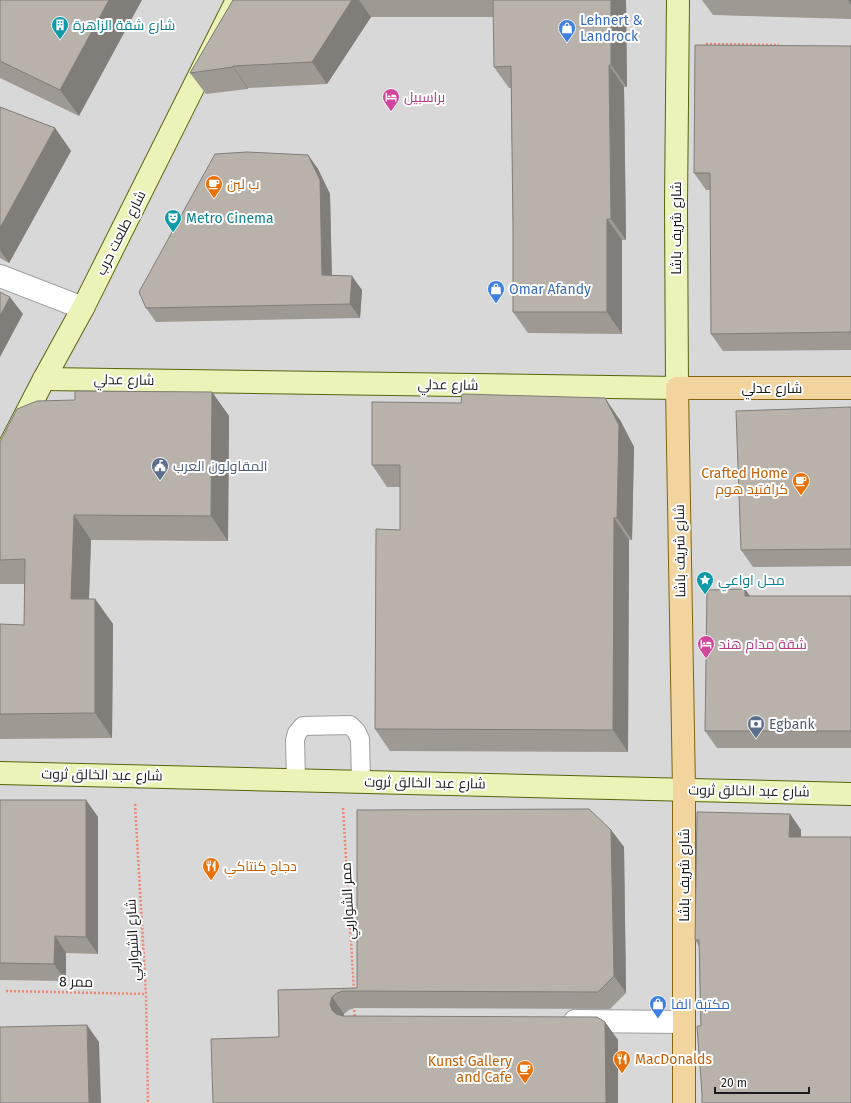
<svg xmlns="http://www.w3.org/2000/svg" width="851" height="1103" font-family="'Fira Sans',Cairo,sans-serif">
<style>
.residential{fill:#d9d8d8}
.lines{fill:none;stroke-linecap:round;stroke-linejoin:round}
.lane-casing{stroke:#9f9f9f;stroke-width:20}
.street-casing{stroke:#9f9f9f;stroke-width:24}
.secondary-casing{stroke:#56650e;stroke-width:24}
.primary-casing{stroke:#84650d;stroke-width:24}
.path{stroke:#ec8671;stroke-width:2.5;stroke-dasharray:2 2;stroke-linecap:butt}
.lane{stroke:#fff;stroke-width:18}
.street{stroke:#fff;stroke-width:22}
.secondary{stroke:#ecf3b8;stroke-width:22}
.primary{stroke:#f2d49f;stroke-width:22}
.wall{fill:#9e9993}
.shaded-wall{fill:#817d78}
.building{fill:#b8b2ab;stroke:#817d78}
.labels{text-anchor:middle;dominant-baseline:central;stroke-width:4;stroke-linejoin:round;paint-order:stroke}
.shop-label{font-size:14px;fill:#366cbe;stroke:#fff;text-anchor:start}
.culture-label{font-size:14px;fill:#0d838f;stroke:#fff;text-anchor:start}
.hotel-label{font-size:14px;fill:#b23c85;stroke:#fff;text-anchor:start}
.food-label{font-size:14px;fill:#c56008;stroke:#fff;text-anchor:start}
.street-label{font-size:14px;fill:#1b1b1b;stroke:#fff}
.service-label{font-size:14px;fill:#4e5e75;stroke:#fff;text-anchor:start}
</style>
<rect width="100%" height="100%" fill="#ebe9e1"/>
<!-- residential -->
<rect class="residential" x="0" y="0" width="851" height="1103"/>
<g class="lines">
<defs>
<polyline id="lane" points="296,780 295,740 297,733 303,726 350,725 356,731 360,739 361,782"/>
<g id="street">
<polyline points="0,276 83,308"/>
<polyline points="575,1021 684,1022"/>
</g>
<g id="secondary">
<polyline points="44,379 677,388 676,204 678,0"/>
<polyline points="0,464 44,379 83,308 237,0"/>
<polyline points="0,773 851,794"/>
</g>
<polyline id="primary" points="684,1103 684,790 677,388 851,388"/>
</defs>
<!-- lane casing -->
<use href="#lane" class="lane-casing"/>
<!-- street casing -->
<use href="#street" class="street-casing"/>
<!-- secondary casing -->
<use href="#secondary" class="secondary-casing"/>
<!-- primary casing -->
<use href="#primary" class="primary-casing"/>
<!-- path -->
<g class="path">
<polyline points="706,44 779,45"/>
<polyline points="135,804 146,994 148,1103"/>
<polyline points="343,808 354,991"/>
<polyline points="6,991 146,994"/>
<polyline points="354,1006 355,1019"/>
</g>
<!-- lane -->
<use href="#lane" class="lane"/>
<!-- street -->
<use href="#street" class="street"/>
<!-- secondary -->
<use href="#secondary" class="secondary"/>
<!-- primary -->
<use href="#primary" class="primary"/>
</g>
<!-- wall -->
<g class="wall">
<polygon points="0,0 79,116 0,78"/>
<polygon points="233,0 626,0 627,87 624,87 626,240 622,240 622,334 528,333 513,312 513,228 511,88 509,88 494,67 494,17 371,17 327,84 248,88 248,89 206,94 190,73"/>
<polygon points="702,0 851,0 851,19 713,15"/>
<polygon points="851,46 851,350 723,351 711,334 710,190 706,190 694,173"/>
<polygon points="0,107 55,128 71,151 9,263 0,258"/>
<polygon points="308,155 318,169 330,194 332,275 362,290 360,318 156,322 146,308"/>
<polygon points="212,392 229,416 228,541 91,540 89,599 95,599 113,624 112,738 0,739 0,624 24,625 24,584 0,584 0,442"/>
<polygon points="461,403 620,420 634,447 632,540 629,540 628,752 390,751 375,729 400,530 400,487 387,487 372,465"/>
<polygon points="851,407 851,566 753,567 741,550"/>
<polygon points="750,596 851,596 851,748 717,748 705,731"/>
<polygon points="0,800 86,800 98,817 98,954 66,953 66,981 0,980"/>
<polygon points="790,814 801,830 702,1094 699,946 695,940"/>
<polygon points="611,830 624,847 626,993 610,1009 355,1008 349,1010 344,1014 344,1016 605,1022 618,1040 618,1103 213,1103 279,1037 278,990 357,988"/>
</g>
<!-- shaded-wall -->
<g class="shaded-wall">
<polygon points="109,0 142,0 79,116 60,90"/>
<polygon points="352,0 359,0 371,17 327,84 312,62"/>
<polygon points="611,0 626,0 627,87 611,65"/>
<polygon points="848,0 851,0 851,5"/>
<polygon points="609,65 624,87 626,240 611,219"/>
<polygon points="233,66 248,88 248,89 233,67"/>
<polygon points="55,128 71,151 9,263 0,250 0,228"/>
<polygon points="308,155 318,169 330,194 332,289 322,275"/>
<polygon points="607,219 622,240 622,334 607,312"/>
<polygon points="352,276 362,290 360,318 350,304"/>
<polygon points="10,297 23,314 0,357 0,316"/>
<polygon points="212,392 229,416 228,541 211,516"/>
<polygon points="605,398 620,420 634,447 632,540 617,518"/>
<polygon points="74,515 91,540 88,624 71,599"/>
<polygon points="614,518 629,540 628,752 613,730"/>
<polygon points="745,589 757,606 745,596"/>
<polygon points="95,599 113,624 112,738 95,713"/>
<polygon points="86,800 98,817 98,954 86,937"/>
<polygon points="790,814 801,830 801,854 789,837"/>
<polygon points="611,830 624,847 626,993 614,976"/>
<polygon points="55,936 66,953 66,981 54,964"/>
<polygon points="332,997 344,1014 343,1021 332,1010 330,1004"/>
<polygon points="605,1022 618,1040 618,1103 606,1103"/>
<polygon points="87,1025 99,1042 101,1103 89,1103"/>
</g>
<!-- building -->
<g class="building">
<polygon points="0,0 109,0 60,90 0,61"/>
<polygon points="233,0 352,0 312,62 233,66 233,67 190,73"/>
<polygon points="493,0 611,0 611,65 609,65 611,219 607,219 607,312 513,312 513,228 511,66 494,67"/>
<polygon points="695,45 851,46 851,332 711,334 710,173 694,173"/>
<polygon points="0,107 55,128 0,228"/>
<polygon points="247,152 308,155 320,180 322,275 352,276 350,304 146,308 139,292 215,154"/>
<polygon points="0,292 10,297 0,316"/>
<polygon points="75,391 212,392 211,516 74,515 71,599 95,599 95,713 0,714 0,624 24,625 25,559 0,560 0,442 17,409 37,401 75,400"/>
<polygon points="462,394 605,398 619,425 617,518 614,518 613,730 375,729 376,529 400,530 400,465 372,465 372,402 461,403"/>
<polygon points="851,407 851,549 741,550 736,411"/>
<polygon points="745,589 745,596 851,596 851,731 705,731 707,590"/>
<polygon points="0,800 86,800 86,937 55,936 54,964 0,963"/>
<polygon points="589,809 611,830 614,976 598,992 343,991 337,993 332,997 330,1004 332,1010 336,1014 343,1016 597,1017 605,1022 606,1103 213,1103 211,1039 279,1037 278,990 357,988 357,810"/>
<polygon points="697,812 790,814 789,837 851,837 851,1103 702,1103 702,1094 697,1026 701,1026 699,940 695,940"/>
<polygon points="87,1025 89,1103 0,1103 0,1027"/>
</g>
<!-- icons -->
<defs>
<symbol id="building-pin" viewBox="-11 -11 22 30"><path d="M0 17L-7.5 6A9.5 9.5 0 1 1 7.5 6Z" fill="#0f9aa8" stroke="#fff"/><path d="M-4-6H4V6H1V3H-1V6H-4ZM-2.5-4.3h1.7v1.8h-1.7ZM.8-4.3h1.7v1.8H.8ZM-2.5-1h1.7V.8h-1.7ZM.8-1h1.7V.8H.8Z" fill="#fff"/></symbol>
<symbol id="shop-pin" viewBox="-11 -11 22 30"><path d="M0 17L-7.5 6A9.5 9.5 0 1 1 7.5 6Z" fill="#3f7fe0" stroke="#fff"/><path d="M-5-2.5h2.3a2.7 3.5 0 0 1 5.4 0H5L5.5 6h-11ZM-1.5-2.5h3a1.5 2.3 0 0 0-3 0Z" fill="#fff"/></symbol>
<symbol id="hotel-pin" viewBox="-11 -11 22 30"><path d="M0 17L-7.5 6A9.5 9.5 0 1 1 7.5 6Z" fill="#d1479c" stroke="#fff"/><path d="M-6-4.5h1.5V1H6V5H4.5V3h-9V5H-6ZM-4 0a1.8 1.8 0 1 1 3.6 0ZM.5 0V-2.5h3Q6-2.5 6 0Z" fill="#fff"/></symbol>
<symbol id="cafe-pin" viewBox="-11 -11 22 30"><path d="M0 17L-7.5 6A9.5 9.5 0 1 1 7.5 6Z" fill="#e8710a" stroke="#fff"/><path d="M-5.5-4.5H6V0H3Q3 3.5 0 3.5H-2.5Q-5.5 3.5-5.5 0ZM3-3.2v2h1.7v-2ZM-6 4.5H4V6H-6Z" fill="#fff"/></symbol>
<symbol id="theatre-pin" viewBox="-11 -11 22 30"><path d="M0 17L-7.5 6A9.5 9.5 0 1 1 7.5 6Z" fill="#0f9aa8" stroke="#fff"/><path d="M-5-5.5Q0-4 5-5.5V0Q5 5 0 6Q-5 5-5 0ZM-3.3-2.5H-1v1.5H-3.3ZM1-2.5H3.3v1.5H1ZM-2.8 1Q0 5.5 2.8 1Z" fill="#fff"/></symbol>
<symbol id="civic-pin" viewBox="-11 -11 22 30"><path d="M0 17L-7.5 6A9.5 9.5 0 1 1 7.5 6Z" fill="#5c6f8a" stroke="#fff"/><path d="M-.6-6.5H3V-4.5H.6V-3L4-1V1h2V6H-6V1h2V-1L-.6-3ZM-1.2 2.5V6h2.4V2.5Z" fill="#fff"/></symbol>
<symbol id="sight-pin" viewBox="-11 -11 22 30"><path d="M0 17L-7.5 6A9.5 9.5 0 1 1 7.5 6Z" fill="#0f9aa8" stroke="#fff"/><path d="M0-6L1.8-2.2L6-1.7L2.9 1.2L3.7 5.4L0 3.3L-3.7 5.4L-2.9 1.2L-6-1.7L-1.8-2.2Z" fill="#fff"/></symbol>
<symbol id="bank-pin" viewBox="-11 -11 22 30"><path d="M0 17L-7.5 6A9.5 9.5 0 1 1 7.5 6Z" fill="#5c6f8a" stroke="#fff"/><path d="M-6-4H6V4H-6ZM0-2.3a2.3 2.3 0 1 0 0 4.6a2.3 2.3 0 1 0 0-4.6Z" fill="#fff"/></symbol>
<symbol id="restaurant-pin" viewBox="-11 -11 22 30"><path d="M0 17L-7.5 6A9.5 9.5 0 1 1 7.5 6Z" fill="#e8710a" stroke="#fff"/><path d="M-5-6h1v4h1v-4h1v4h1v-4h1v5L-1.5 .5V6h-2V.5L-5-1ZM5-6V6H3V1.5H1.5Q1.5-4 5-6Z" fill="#fff"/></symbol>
</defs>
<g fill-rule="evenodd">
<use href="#building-pin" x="50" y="15" width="20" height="27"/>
<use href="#shop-pin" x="557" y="18" width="20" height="27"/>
<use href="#hotel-pin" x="381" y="87" width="20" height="27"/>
<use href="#cafe-pin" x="204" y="174" width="20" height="27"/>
<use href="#theatre-pin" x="163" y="208" width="20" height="27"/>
<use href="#shop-pin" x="486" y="279" width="20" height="27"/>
<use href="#civic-pin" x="150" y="456" width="20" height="27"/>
<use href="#cafe-pin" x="791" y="471" width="20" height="27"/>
<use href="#sight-pin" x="695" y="570" width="20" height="27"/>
<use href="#hotel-pin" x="696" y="634" width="20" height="27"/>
<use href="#bank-pin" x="746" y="714" width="20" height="27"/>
<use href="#restaurant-pin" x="201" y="856" width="20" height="27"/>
<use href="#shop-pin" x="648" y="994" width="20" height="27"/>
<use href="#restaurant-pin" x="612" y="1049" width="20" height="27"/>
<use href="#cafe-pin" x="515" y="1059" width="20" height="27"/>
</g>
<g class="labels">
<!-- shop labels -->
<g class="shop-label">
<text x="580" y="20">Lehnert &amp;<tspan x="580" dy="16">Landrock</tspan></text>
<text x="509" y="289">Omar Afandy</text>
<text x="671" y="1004">مكتبة الفا</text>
</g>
<!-- culture labels -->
<g class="culture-label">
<text x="73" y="25">شارع شقة الزاهرة</text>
<text x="186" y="218">Metro Cinema</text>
<text x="718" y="580">محل اواعي</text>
</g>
<!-- hotel labels -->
<g class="hotel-label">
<text x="404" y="97">براسبيل</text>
<text x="719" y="644">شقة مدام هند</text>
</g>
<!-- food labels -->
<g class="food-label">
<text x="227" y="184">ب لبن</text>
<text x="788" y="473" text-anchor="end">Crafted Home<tspan x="788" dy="16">كرافتيد هوم</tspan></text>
<text x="224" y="866">دجاج كنتاكي</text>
<text x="635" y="1059">MacDonalds</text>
<text x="512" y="1061" text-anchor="end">Kunst Gallery<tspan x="512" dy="16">and Cafe</tspan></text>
</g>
<!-- street labels -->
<g class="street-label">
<text transform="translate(676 228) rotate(-90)">شارع شريف باشا</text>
<text transform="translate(121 233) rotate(-63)">شارع طلعت حرب</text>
<text transform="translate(124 380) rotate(1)">شارع عدلي</text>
<text transform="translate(448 385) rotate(1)">شارع عدلي</text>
<text x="772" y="388">شارع عدلي</text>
<text transform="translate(680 551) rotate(-91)">شارع شريف باشا</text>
<text transform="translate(102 775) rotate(1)">شارع عبد الخالق ثروت</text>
<text transform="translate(425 783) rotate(1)">شارع عبد الخالق ثروت</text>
<text transform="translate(749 791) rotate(1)">شارع عبد الخالق ثروت</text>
<text transform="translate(684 875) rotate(-90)">شارع شريف باشا</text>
<text transform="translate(348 901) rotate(-93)">ممر الشواربي</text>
<text transform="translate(133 940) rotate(-93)">شارع الشواربي</text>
<text transform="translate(76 982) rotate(1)">ممر 8</text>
</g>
<!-- service labels -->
<g class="service-label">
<text x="173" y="466">المقاولون العرب</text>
<text x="769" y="724">Egbank</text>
</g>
</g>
<!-- scale -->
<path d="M715 1087v6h94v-6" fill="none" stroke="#1b1b1b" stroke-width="2"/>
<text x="721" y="1087" font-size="12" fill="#1b1b1b" stroke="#ffffff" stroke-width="3" paint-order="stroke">20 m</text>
</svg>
